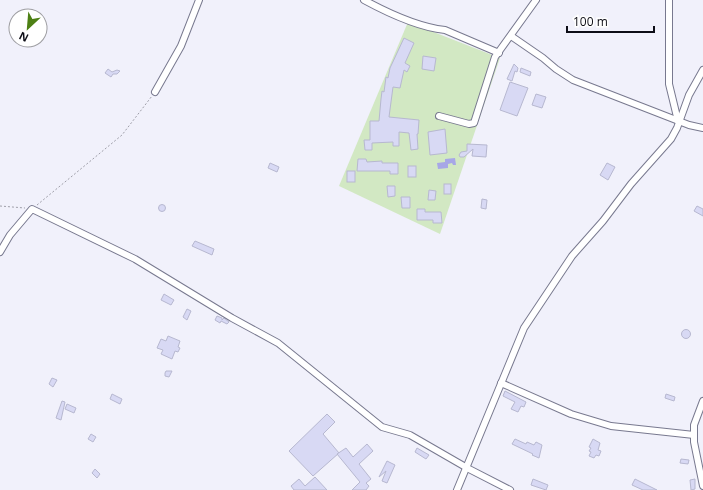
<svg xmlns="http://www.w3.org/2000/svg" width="703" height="490" font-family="'Open Sans',sans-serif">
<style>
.green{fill:#d2e8c3}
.water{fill:#a7a7e7}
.building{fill:#d8d9f4;stroke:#b7b8d0}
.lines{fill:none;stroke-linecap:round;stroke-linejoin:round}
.minor-casing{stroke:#78798f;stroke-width:8}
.path{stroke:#9f9fa9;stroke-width:1;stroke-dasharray:2 2;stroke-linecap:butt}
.minor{stroke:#fff;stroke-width:6}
</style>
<rect width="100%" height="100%" fill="#f1f1fb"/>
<!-- green -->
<polygon class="green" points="408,22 500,58 440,234 339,186"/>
<!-- water -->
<polygon class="water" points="455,158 456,165 453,165 452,163 448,164 448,168 438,169 437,163 445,162 445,159"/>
<!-- building -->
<g class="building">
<polygon points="404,38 414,43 405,63 410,66 407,72 404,70 400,88 393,87 389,117 419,120 418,134 417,134 418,149 411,150 409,133 399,132 399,146 393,146 393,142 372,143 372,150 365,150 364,140 370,140 370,121 379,121 381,99 382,91 384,92 386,77 388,78 390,68"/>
<polygon points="423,56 436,58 434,71 422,69"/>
<polygon points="514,64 518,68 517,72 515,71 512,81 507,79"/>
<polygon points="521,68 531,72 530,76 520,72"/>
<polygon points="108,69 112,72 117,70 120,71 117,74 113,74 111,77 105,73"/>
<polygon points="510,82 528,88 517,116 500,110"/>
<polygon points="536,94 546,97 542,108 532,105"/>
<polygon points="445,129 447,153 430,155 428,132"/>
<polygon points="467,144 487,145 486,157 472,156 473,149 464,157 460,157 459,155 461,152 467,151"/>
<polygon points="358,159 366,159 367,162 382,161 382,163 398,163 398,174 390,174 390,171 357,171"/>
<polygon points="270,163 279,167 277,172 268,168"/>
<polygon points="607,163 615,167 608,180 600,175"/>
<rect x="408" y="166" width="8" height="11"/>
<rect x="347" y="171" width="8" height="11"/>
<rect x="444" y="184" width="7" height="10"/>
<polygon points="387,186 395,186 395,196 388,197"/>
<polygon points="429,190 436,191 435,200 428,200"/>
<polygon points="401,197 410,197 410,208 402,208"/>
<polygon points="482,199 487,200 486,209 481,208"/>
<circle cx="162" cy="208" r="3.5"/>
<polygon points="697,206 703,209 703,216 694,211"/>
<polygon points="417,209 425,209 425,212 441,212 442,223 433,223 433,220 417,220"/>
<polygon points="195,241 214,249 212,255 192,246"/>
<polygon points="164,294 174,300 171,305 161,300"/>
<polygon points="187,309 191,311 187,320 183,317"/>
<polygon points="217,316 222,318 222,320 224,318 229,322 227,324 221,321 220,323 215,320"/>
<circle cx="686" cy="334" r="4.5"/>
<polygon points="168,336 180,341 178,347 180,348 178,352 175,351 172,359 161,354 163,350 157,348 161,339 166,341"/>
<polygon points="166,371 172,371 169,377 165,376 165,373"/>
<polygon points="52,378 57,380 53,387 49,384"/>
<polygon points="505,391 526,402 524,407 521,406 518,412 511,409 515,402 503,396"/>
<polygon points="112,394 122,399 120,404 110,399"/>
<polygon points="666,394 675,397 674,401 665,398"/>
<polygon points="62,401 65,402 61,420 56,418"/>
<polygon points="67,404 76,408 74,413 65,409"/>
<polygon points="327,414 335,422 323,434 339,453 313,476 289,451"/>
<polygon points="91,434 96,437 93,442 88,439"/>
<polygon points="515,439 526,444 527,442 534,445 536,442 542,445 539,458 532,455 533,454 512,444"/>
<polygon points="593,439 600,443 598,450 601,451 599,456 596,455 594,458 589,456 591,452 589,451 591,448 589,447"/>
<polygon points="367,444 373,451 359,464 371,479 366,483 369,486 366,490 352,490 360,482 337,454 346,448 353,457"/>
<polygon points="417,448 429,455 426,459 415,452"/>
<polygon points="681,459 689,460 688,464 680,463"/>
<polygon points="387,461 395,465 387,483 382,481 386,471 379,477"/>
<polygon points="95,469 100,474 97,478 92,473"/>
<polygon points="315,477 327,490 294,490 291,486 299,479 305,486"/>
<polygon points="533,479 548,485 546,490 531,485"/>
<polygon points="635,479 657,490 643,490 632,485"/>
<polygon points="695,479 695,489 691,490 690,480"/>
</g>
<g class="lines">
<defs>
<g id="minor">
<path d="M364,0C388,13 417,27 445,30L499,53"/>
<polyline points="669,0 669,84 678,121"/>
<polyline points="511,36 543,58 556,69 573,80 689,125 703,128"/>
<polyline points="155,92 181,46 199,0"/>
<polyline points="439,116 469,124 474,123 495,57 536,0"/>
<polyline points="0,252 10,235 32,209 135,259 232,318 278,343 382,427 410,435 469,469 510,490"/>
<polyline points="501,383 571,414 611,426 694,435"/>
<polyline points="703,401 694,425 694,442 703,486"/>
<polyline points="457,490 524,328 572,256 603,221 631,184 671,139 677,128 689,95 703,70"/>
</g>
</defs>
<!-- minor casing -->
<use href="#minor" class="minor-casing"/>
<!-- path -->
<g class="path">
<polyline points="37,205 122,135 152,96"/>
<polyline points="0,206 25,208"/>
</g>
<!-- minor -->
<use href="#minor" class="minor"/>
</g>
<!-- north arrow -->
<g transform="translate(28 28) rotate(206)"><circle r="19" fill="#ffffff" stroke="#9e9ea2"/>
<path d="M0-3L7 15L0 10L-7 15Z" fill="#4d8014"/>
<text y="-6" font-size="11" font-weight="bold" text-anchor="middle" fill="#0d0d16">N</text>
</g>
<!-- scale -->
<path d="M567 26v6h87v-6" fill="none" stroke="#0d0d16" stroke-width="2"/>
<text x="573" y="26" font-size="12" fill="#0d0d16" stroke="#ffffff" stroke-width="3" paint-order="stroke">100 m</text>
</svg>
